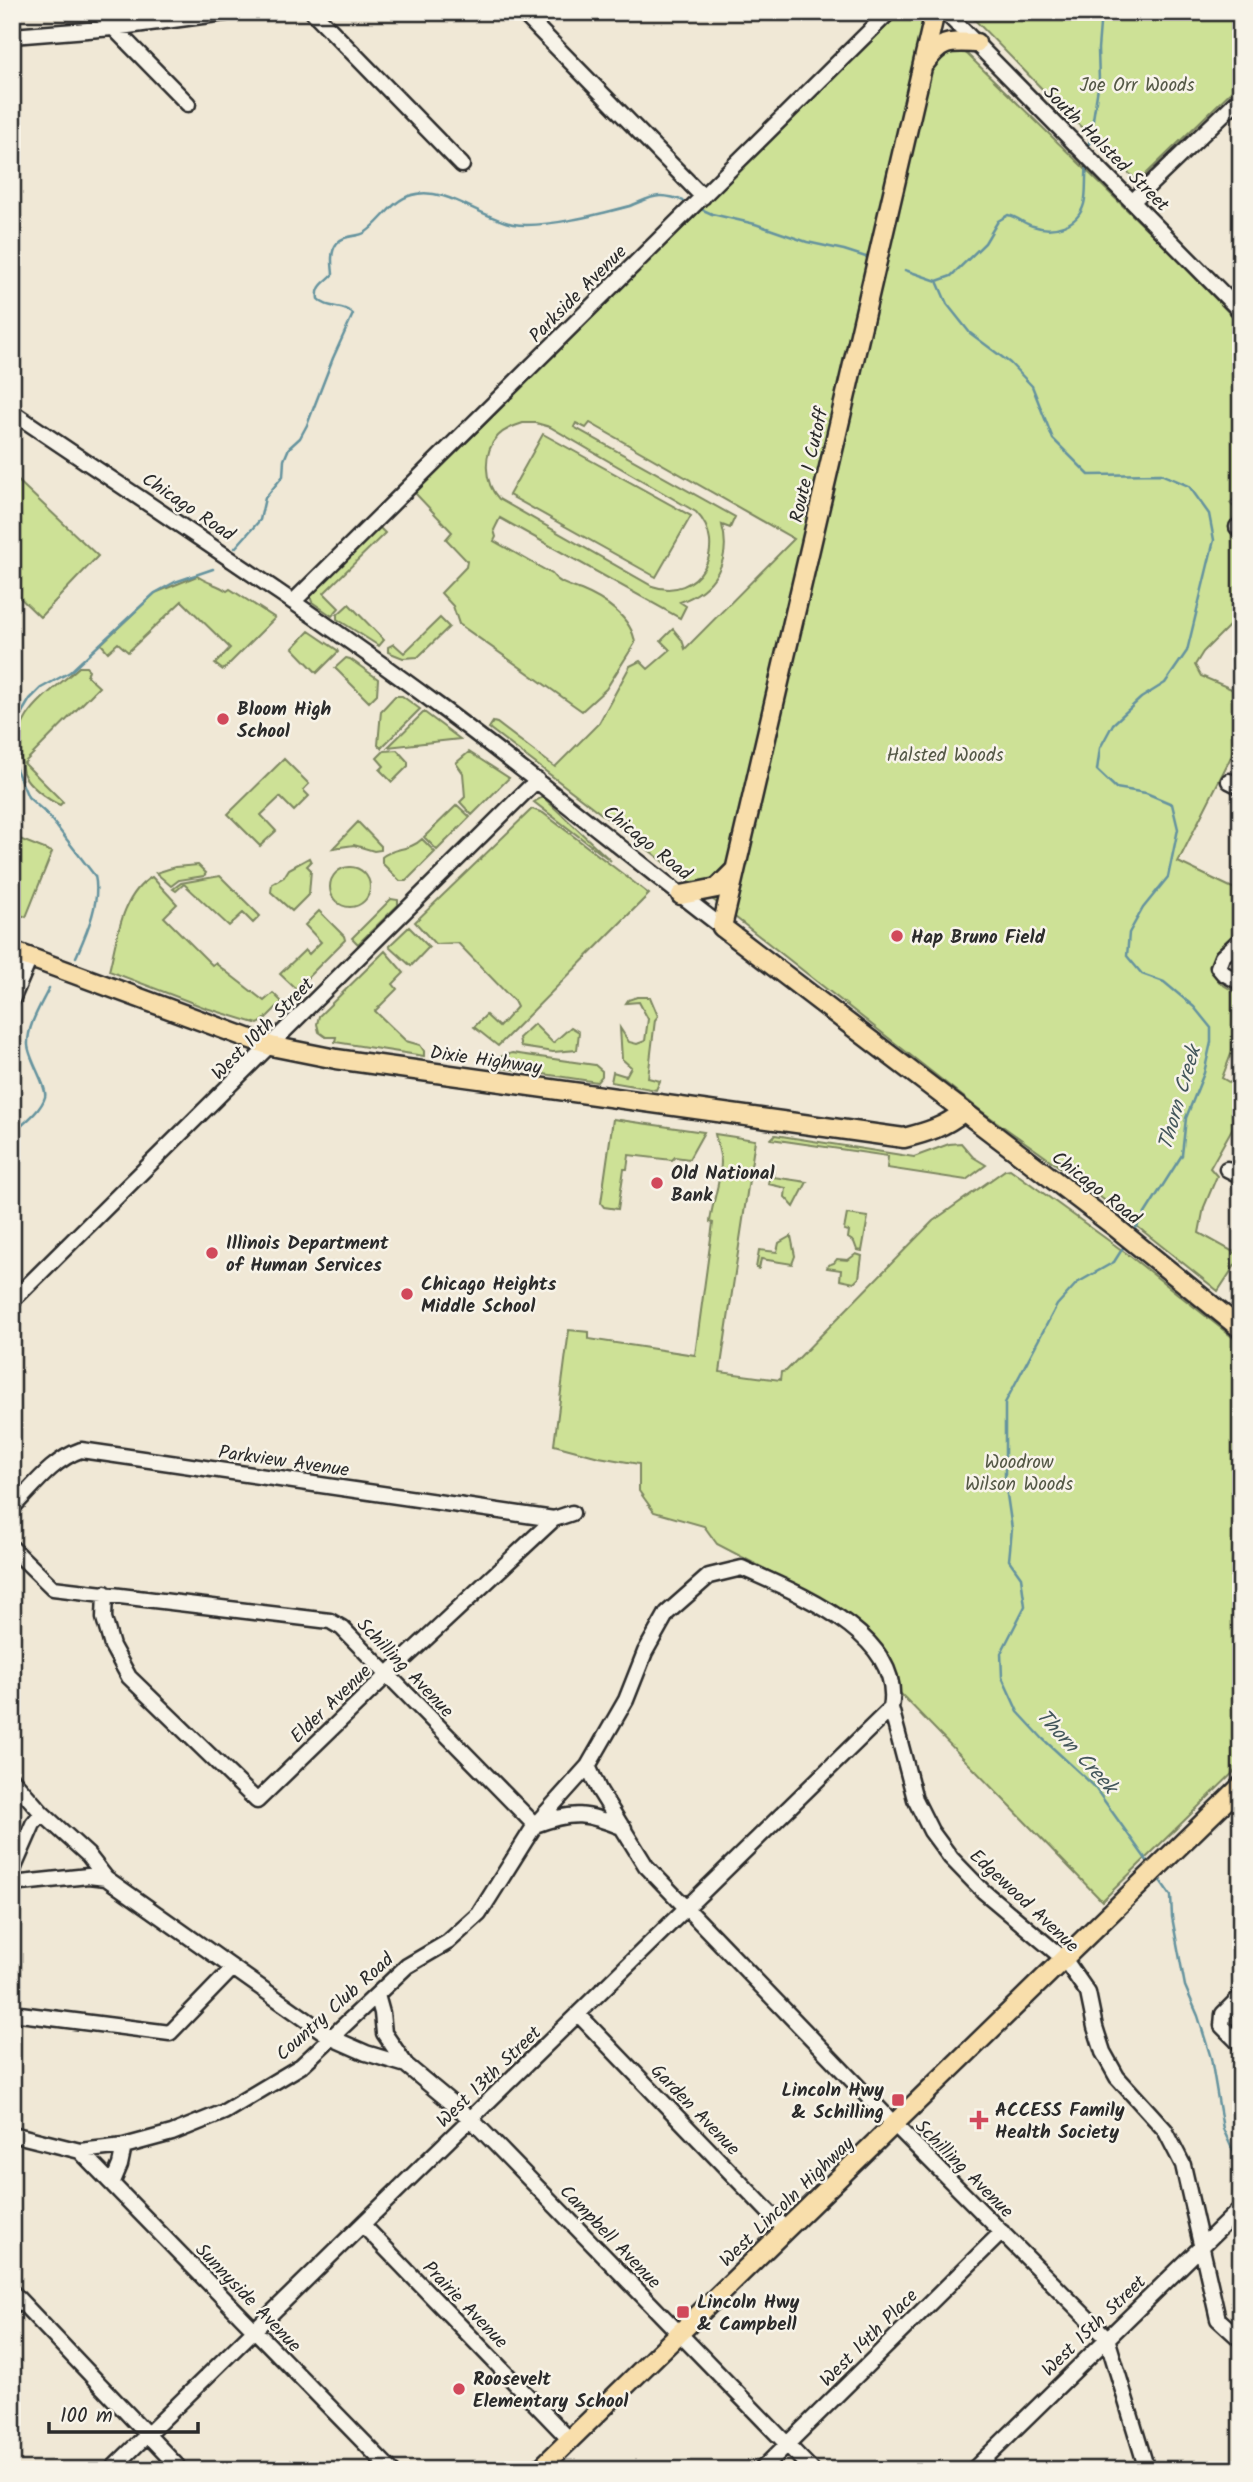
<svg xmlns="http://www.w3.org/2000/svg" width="1253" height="2482" font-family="Kalam,sans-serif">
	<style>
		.green { fill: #cde196; stroke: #7c8660; stroke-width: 2; fill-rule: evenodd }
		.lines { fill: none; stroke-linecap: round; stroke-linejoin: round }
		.stream { stroke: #65939e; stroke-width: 2.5 }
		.minor-casing { stroke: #2b2b2b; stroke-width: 19 }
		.major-casing { stroke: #2b2b2b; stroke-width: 23 }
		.minor { stroke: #f7f3e8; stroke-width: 14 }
		.major { stroke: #f8deab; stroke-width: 18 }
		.poi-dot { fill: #d1495b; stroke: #f7f3e8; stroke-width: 2.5 }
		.labels { text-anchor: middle; stroke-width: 5; stroke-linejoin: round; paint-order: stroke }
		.park-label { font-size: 19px; fill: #545846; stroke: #f7f3e8 }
		.street-label { font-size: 19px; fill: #2b2b2b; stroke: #f7f3e8 }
		.poi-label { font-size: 19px; font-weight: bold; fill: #2b2b2b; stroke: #f7f3e8; text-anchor: start }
		.water-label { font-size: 21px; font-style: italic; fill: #43565b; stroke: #f7f3e8 }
	</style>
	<rect width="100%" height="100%" fill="#f0e8d6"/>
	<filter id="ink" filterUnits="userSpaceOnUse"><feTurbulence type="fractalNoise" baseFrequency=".0143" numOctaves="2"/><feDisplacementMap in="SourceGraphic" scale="14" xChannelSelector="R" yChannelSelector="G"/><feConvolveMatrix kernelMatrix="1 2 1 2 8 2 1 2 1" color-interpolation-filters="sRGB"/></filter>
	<g filter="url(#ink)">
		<path class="green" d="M905 12 911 14 968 55 1161 243 1241 325V492L1230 503 1241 515V519L1231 530 1241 540V614L1203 652 1195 665 1201 676 1241 693V737L1178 862 1241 892V930L1217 952 1212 971 1220 983 1240 995 1233 1049 1222 1078 1241 1089V1113L1210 1168 1217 1176 1204 1207 1199 1233 1241 1256 1218 1291 1089 1188 980 1110 693 884 489 728 493 722 497 723 555 767 599 723 630 666 640 661 648 669 670 650 661 641 673 629 682 640 685 649 794 539 590 423 586 428 576 423 574 427 735 517 730 528 722 525C732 561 714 590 680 602L686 606 680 618 500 518 494 530 496 537 494 541 552 574C559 584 570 586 581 590 603 599 632 617 635 643L606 689 582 711 459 624 453 606 441 593 466 567 467 561 446 539 452 532 415 493 857 55 899 14ZM523 423H536L550 427 696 512C730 547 698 602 652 586L499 499C484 483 482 453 498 436 505 429 514 426 523 423Z
			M967 12H1241V82L1143 177 1135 179 1050 97Z
			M543 434 691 516 656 577 509 495Z
			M12 475 98 556 40 617 12 590Z
			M379 527 385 533 324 593 339 608 332 616 312 602 310 596 312 592Z
			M197 576C209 584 217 584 227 591L230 589 275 618 223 670 215 664 230 648 182 601 128 652 118 643 108 652 101 644 155 593Z
			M349 604 384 640 379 646 337 619V615Z
			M440 618 449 627 418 657 403 658 388 652V647L394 644 404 653Z
			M309 631 337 650 338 652 317 673 293 648Z
			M346 658 350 659 378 679 377 694 369 702 335 668Z
			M79 667H86L89 670 87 676 99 687 24 763 63 802 60 805C48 800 28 785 23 773 22 770 22 766 21 762 7 716 50 694 79 667Z
			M395 696H402L420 709 381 748 378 745 381 711Z
			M424 712 460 739 388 747Z
			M397 750 408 762V766L392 782 380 770 384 766 377 758 384 751Z
			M469 752 509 778 472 815 460 802 465 797 463 773 456 763Z
			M284 759 309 784 303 790 309 796 294 811 280 797 261 815 276 831 260 846 228 814Z
			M541 798H544L611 861 534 802Z
			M457 805 470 817 437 850 424 837Z
			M532 809 543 813 649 894 498 1046 474 1027 486 1015 499 1027 517 1007 514 1001 458 943 435 944 415 922Z
			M358 822 381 846V850L374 851 354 845 333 848Z
			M12 836 52 852 26 917 12 912Z
			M422 839 435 852 406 881H400L382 863V857C394 847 410 851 422 839Z
			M309 858 311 862 307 866 311 870 309 894 292 911 271 892 272 884 284 877 289 869Z
			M198 865 206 873 204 876 179 880 171 886 156 873 175 867Z
			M330 887a20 20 0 1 1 40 0a20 20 0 1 1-40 0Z
			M220 876 260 916 253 923 243 913 229 926 184 884 176 891 173 889 181 883Z
			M152 877 177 904 164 917 212 965 215 963 264 1001 273 993 282 1002 262 1022 258 1024 206 1008 109 971C117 941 121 894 152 877Z
			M391 899 398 900V905L358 944 352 938Z
			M319 911 344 936 345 940 296 989 280 974 305 950 309 954 321 942 305 925Z
			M409 927 429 947 411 966 389 946Z
			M385 951 404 973 393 984 397 989 375 1011 406 1041 420 1045 424 1051V1056L335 1042 336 1037H326L319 1032 317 1024 319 1016Z
			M637 997H650L658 1016 655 1020 648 1078 660 1081 656 1090 611 1082 613 1072 626 1076 631 1067 622 1059 620 1028 629 1042 637 1044 645 1041 648 1019 639 1002 626 1003 628 1000Z
			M534 1024 553 1043 571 1027 579 1032 577 1050 553 1052 521 1047 519 1038Z
			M512 1053 595 1065 602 1071V1076L597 1082 497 1067 496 1064 502 1056Z
			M613 1119 704 1132 689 1159 675 1157 672 1160 629 1155 627 1169H624L618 1209 604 1207 601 1203Z
			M715 1134 755 1140 720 1372 780 1380 781 1372 786 1371 933 1221 1005 1170 1010 1169 1130 1256 1241 1344V1765L1102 1901 899 1692 894 1676 885 1656 792 1583 717 1544 704 1526 654 1512 639 1491V1464L599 1457 554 1445 569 1330 589 1332V1339L695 1355 713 1223 710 1222C712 1202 721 1182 721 1162 720 1153 717 1143 715 1134Z
			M775 1135 914 1157 949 1144 961 1143 973 1157 986 1165 966 1180 887 1168 888 1156 771 1139Z
			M771 1168H774L773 1177 807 1182 794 1207 785 1197 786 1188 768 1184Z
			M847 1214 868 1217 862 1251 857 1250 854 1242 848 1238 849 1231 844 1230Z
			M791 1236 795 1256 792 1264 761 1259 759 1269 756 1268 759 1250 777 1252 779 1243Z
			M856 1254 862 1256 859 1278 854 1283 840 1280 841 1270 827 1268 828 1265 834 1263 837 1259 848 1260Z"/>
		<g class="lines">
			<path class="stream" d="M1088 151 1099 81 1098 49 1101 12
				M701 209 712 214 755 224 807 242 844 250 869 258
				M905 270 937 281 951 276 985 243 998 221 1008 215C1018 217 1024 224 1033 226 1053 233 1078 226 1084 204 1087 193 1085 177 1087 165
				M937 281 947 304 970 333 1010 363 1032 386 1053 439 1089 475 1161 474 1189 486 1209 514 1214 540 1187 651 1165 683 1141 698 1113 724 1100 748 1097 770 1116 788 1146 793 1172 804 1178 829 1168 877 1143 908 1129 933 1127 956 1142 974 1164 982 1194 1007 1211 1028V1042L1204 1073 1186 1118 1182 1155 1134 1231
				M235 548 260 520 265 498 283 476 284 460 289 448 300 438 307 425 333 358 353 314C344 304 328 310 318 299 316 285 325 283 333 274 332 264 330 252 337 243 345 234 357 238 366 232 382 221 392 200 412 195 444 185 481 218 513 224 543 229 600 214 630 206 639 203 650 196 660 196 669 196 677 198 686 202
				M12 729 30 699 41 688 70 672 155 593 175 582 213 569
				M12 760 28 797 47 814 95 876C101 902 86 934 76 957
				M12 1134C23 1124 41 1111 45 1097 48 1087 29 1060 28 1045 27 1026 41 1005 49 988
				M1126 1243 1114 1262 1077 1283 1057 1305 1005 1403V1481L1012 1529 1009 1560 1021 1577 1025 1606 1001 1653 1002 1677 1018 1712 1043 1739 1093 1785 1150 1865
				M1157 1876 1171 1896 1172 1917 1185 1986 1198 2016 1211 2058 1223 2129 1241 2168"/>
			<g class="minor-casing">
				<path id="minor" d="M98 12 188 104
					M313 12 462 165
					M522 12 703 197
					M945 12 1241 312
					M12 36 113 28 232 12
					M1133 201 1241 97
					M12 412C155 509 300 603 439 706 535 777 627 854 722 927
					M1237 527 1241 531
					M293 602 889 12
					M1229 781 1241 787
					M1241 939 1222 957 1218 967 1223 973 1241 983
					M12 1000 30 958
					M1227 1169 1241 1176
					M12 1301 537 780
					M12 1508C33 1487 52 1460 81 1450L554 1519 572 1513
					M12 1548 53 1588 330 1621 342 1628 535 1825C575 1810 585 1813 624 1828
					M105 1593 104 1618 112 1646 129 1677 257 1801 386 1676 554 1519
					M588 1766 599 1790 646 1866 895 2125 1107 2338 1147 2470
					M12 1779 42 1813 88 1855 106 1878 332 2038 366 2053 406 2065 471 2119 812 2470
					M12 1872 33 1824 42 1813
					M12 1884 88 1876 106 1878
					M377 1995 382 2013 384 2033 406 2065
					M1241 1996 1223 2014 1222 2026 1241 2045
					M12 2013 170 2033 233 1968
					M578 2014 786 2230
					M12 2134 80 2151 124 2146 172 2133 224 2112 301 2066 407 1966 448 1942 479 1914 535 1825 588 1766 626 1700 645 1652 667 1613 709 1576 742 1568C794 1592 905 1634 891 1708L915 1799 931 1831 951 1858 983 1891 1065 1960 1088 1993 1095 2027 1103 2052 1117 2077 1165 2130 1183 2165 1218 2319 1241 2340
					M80 2151 391 2470
					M112 2184 120 2165 124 2146
					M363 2225 570 2440
					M12 2292 181 2470
					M111 2470 891 1708
					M761 2470 1002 2232
					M973 2470 1241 2208"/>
			</g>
			<g class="major-casing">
				<path id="major" d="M935 12 722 927 1114 1226 1241 1329
					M925 63C942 40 948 42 976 43
					M681 895 717 888 735 870
					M12 951 248 1038 271 1046 336 1059 904 1138C928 1132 944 1127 963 1112
					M539 2470 1241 1786"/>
			</g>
			<use href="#minor" class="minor"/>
			<use href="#major" class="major"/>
		</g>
	</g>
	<g class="poi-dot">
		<circle cx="223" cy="719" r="7"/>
		<circle cx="897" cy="936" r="7"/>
		<circle cx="657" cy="1183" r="7"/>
		<circle cx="212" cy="1253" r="7"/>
		<circle cx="407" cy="1294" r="7"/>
		<rect x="891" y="2093" width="14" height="14" rx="3.5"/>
		<path d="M975.5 2109.5h7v7h7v7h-7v7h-7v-7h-7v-7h7z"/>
		<rect x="676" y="2305" width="14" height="14" rx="3.5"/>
		<circle cx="459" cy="2389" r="7"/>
	</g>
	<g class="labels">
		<g class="park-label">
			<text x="1137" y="91">Joe Orr Woods</text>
			<text x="945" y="761">Halsted Woods</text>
			<text x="1019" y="1468">Woodrow<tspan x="1019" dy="22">Wilson Woods</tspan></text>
		</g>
		<g class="street-label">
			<text transform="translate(1107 148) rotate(45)" y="7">South Halsted Street</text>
			<text transform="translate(577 293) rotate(-45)" y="7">Parkside Avenue</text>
			<text transform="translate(808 465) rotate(-77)" y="7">Route 1 Cutoff</text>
			<text transform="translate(189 506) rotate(34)" y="7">Chicago Road</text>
			<text transform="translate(648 842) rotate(39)" y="7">Chicago Road</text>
			<text transform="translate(262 1028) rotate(-45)" y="7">West 10th Street</text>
			<text transform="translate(486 1059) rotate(8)" y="7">Dixie Highway</text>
			<text transform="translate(1097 1187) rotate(38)" y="7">Chicago Road</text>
			<text transform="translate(284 1460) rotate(8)" y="7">Parkview Avenue</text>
			<text transform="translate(406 1667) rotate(46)" y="7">Schilling Avenue</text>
			<text transform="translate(330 1703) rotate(-44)" y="7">Elder Avenue</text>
			<text transform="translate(1025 1900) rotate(43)" y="7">Edgewood Avenue</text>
			<text transform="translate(334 2006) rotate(-42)" y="7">Country Club Road</text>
			<text transform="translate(488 2076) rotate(-44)" y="7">West 13th Street</text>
			<text transform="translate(696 2109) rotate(46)" y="7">Garden Avenue</text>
			<text transform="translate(965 2168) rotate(45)" y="7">Schilling Avenue</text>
			<text transform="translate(786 2201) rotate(-44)" y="7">West Lincoln Highway</text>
			<text transform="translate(611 2236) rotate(46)" y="7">Campbell Avenue</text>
			<text transform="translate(249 2297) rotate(46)" y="7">Sunnyside Avenue</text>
			<text transform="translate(466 2304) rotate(46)" y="7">Prairie Avenue</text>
			<text transform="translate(1093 2325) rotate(-44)" y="7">West 15th Street</text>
			<text transform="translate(868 2337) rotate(-45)" y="7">West 14th Place</text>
		</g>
		<g class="poi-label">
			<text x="237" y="715">Bloom High<tspan x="237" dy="22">School</tspan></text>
			<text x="911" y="943">Hap Bruno Field</text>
			<text x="671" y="1179">Old National<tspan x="671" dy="22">Bank</tspan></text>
			<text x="226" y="1249">Illinois Department<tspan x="226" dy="22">of Human Services</tspan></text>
			<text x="421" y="1290">Chicago Heights<tspan x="421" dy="22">Middle School</tspan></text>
			<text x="884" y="2096" text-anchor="end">Lincoln Hwy<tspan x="884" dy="22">&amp; Schilling</tspan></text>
			<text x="995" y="2116">ACCESS Family<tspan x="995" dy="22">Health Society</tspan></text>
			<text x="697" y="2308">Lincoln Hwy<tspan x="697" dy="22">&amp; Campbell</tspan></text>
			<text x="473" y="2385">Roosevelt<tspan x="473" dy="22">Elementary School</tspan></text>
		</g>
		<g class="water-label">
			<text transform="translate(1179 1098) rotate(-74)" y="7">Thorn Creek</text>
			<text transform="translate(1077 1751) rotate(47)" y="7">Thorn Creek</text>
		</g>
	</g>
	<rect width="1253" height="2482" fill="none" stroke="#f7f3e8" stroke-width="42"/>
	<rect x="21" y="21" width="1211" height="2440" fill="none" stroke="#2b2b2b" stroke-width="2.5" filter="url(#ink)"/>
	<path d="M49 2422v10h149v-10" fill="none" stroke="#2b2b2b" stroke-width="3.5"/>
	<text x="60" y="2422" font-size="21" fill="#2b2b2b" stroke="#f7f3e8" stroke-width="5" paint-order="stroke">100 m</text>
</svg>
